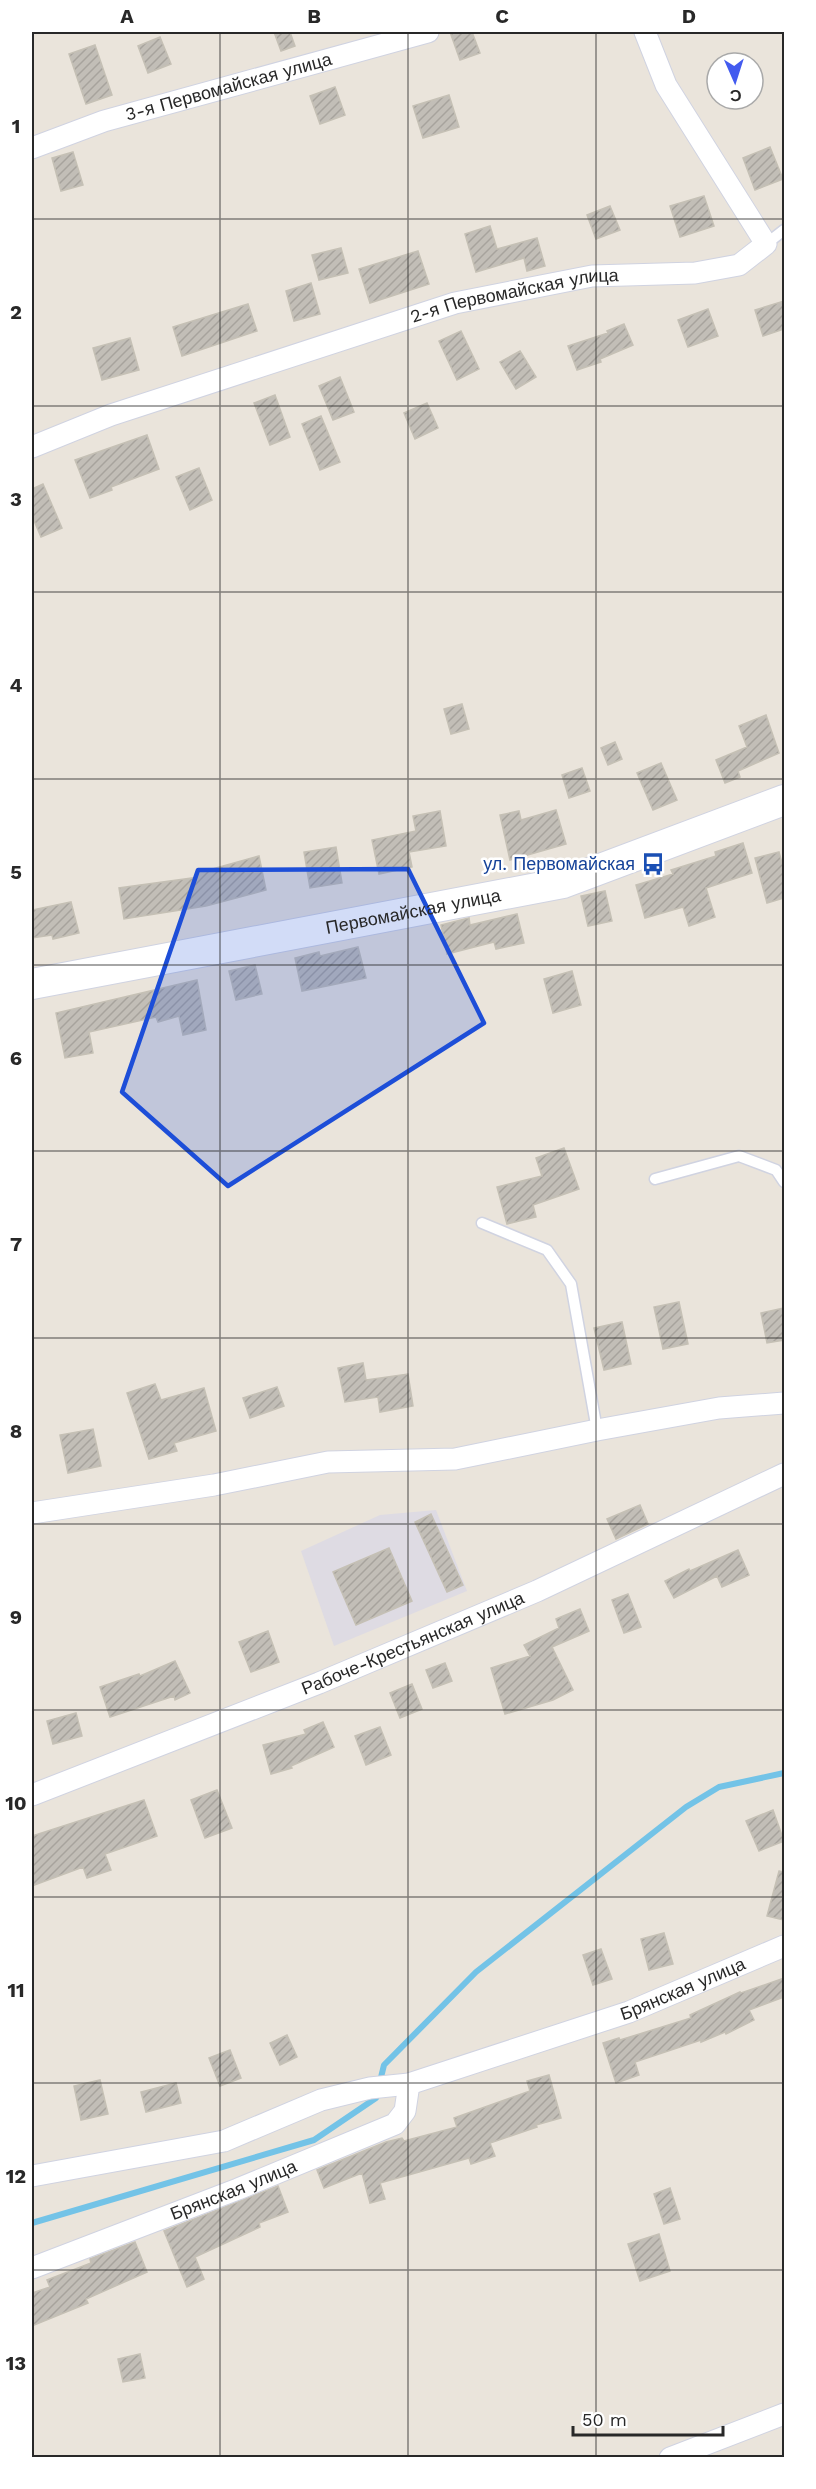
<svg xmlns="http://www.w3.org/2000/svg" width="816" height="2489" font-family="'Work Sans',sans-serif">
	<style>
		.industrial { fill: #dedbe3 }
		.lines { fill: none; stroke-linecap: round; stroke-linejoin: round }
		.stream { stroke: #73c3e7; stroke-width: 6 }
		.building { fill: url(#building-hatch); stroke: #c5c0b5; stroke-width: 1.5 }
		.lane-casing { stroke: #d0d3e1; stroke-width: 13 }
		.street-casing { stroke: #d0d3e1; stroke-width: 23 }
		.secondary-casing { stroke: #d0d3e1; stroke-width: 32 }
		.lane { stroke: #fff; stroke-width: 10 }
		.street { stroke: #fff; stroke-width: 21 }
		.secondary { stroke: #fff; stroke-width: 30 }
		.marked { fill: #1d4ed8; fill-opacity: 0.2; stroke: #1d4ed8; stroke-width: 4.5; stroke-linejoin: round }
		.grid { fill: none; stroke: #282828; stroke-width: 1.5; stroke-opacity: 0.55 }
		.labels { text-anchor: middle; stroke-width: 5; stroke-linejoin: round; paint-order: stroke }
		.street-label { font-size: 18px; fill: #282828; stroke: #fff }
		.transit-label { font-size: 18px; fill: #164399; stroke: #fff; text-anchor: end }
		.neatline { fill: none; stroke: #282828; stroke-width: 2 }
		.grid-label { font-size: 20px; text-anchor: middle; font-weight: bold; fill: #282828 }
	</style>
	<defs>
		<pattern id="building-hatch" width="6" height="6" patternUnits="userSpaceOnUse" patternTransform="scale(1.5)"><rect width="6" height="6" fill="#c2beb7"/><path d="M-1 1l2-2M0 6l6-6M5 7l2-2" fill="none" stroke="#a7a39d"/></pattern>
	</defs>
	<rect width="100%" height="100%" fill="#eae4db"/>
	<path class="industrial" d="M436 1510 467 1591 334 1646 301 1551 380 1515Z"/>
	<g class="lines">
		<path class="stream" d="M32 2223 314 2140 376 2098 384 2065 476 1972 686 1807 719 1787 784 1773"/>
	</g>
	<path class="building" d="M274 32H290L295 46 281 51Z
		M450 32H472L480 53 460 60Z
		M160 37 171 64 148 73 138 46Z
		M95 45 112 95 86 104 69 54Z
		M335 87 345 115 320 124 310 96Z
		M449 95 459 127 423 138 413 106Z
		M770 147 783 179 755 190 743 158Z
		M73 152 83 185 61 191 52 158Z
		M704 196 714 226 680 237 670 206Z
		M610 206 620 230 596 239 587 215Z
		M490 226 497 249 537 238 545 266 527 271 524 258 476 272 465 234Z
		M341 248 348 273 319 280 312 255Z
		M418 251 429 284 370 303 359 269Z
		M311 283 320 314 294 321 286 291Z
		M784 301V329L763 336 755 310Z
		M248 304 257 331 182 356 173 327Z
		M708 309 718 336 688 347 678 320Z
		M624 324 633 345 600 359 601 362 577 370 568 346 608 333 607 331Z
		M461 331 479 369 457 380 439 341Z
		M130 338 139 370 102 380 93 348Z
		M520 351 536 377 516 389 500 362Z
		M340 377 354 412 333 420 319 386Z
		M275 395 290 437 270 445 254 403Z
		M427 403 438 428 415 439 404 413Z
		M321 416 340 462 320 470 302 424Z
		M147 435 159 469 111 487 112 490 90 498 75 460Z
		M199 468 212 500 190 510 176 477Z
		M43 484 62 528 41 537 32 516V489Z
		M462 704 469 729 451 734 444 709Z
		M766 715 779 753 738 771 740 777 725 783 716 760 747 747 739 726Z
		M615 742 622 759 608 765 601 748Z
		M661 763 677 800 653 810 637 773Z
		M582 768 590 791 569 798 562 775Z
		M556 810 566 844 510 860 500 815 519 811 521 820Z
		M440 811 446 846 409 852 412 867 379 874 372 840 416 831 413 816Z
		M743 843 752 873 706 888 715 917 689 926 683 907 645 918 636 885 673 874 671 870 716 856 715 852Z
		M336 847 342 883 310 888 304 852Z
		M779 852 784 870V898L767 903 755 858Z
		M259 856 266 890 206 906 124 919 119 888 199 877 198 873Z
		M605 891 612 921 588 926 581 896Z
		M71 902 79 933 53 939 52 935 32 938V910Z
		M517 914 524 943 496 949 494 942 447 954 441 925 469 918 470 925Z
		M358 947 366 978 302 991 295 958 319 952 320 956Z
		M255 965 262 994 236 1000 229 971Z
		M572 971 581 1005 553 1013 544 979Z
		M197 980 206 1030 183 1035 179 1016 158 1022 156 1017 89 1032 93 1053 65 1058 56 1013Z
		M564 1148 579 1189 533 1205 536 1217 507 1224 497 1187 542 1176 536 1158Z
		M679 1302 688 1344 663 1349 654 1307Z
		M784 1308V1340L767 1343 761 1313Z
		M622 1322 631 1364 604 1370 594 1328Z
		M363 1363 366 1380 408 1374 413 1406 380 1412 378 1397 345 1402 338 1368Z
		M155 1384 161 1400 204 1388 216 1431 174 1443 177 1451 149 1459 127 1393Z
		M277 1387 284 1406 250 1418 243 1398Z
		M93 1429 101 1466 68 1473 60 1435Z
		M640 1505 648 1524 616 1539 607 1519Z
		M431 1514 463 1585 447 1592 415 1522Z
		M389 1548 412 1601 356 1625 333 1572Z
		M738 1550 749 1575 722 1587 717 1576 674 1598 665 1581 689 1569 690 1571Z
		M628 1594 641 1627 624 1633 612 1600Z
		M580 1609 589 1631 552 1647 573 1690 553 1700 505 1714 491 1668 530 1656 524 1645 559 1628 556 1619Z
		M268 1631 279 1662 251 1672 239 1642Z
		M175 1661 190 1693 175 1700 174 1696 110 1717 100 1687 139 1674 140 1676Z
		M445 1663 452 1681 433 1688 426 1670Z
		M412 1684 422 1709 400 1718 390 1693Z
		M76 1713 82 1736 53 1744 47 1721Z
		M323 1722 334 1747 291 1766 292 1768 271 1774 263 1745 306 1734 304 1730Z
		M380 1727 391 1755 366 1765 355 1736Z
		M217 1790 232 1828 205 1838 191 1800Z
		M144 1800 157 1836 105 1854 111 1870 87 1878 83 1867 32 1886V1836Z
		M773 1810 784 1841 759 1851 746 1821Z
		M779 1871 784 1872V1920L767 1916Z
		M664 1933 673 1964 649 1970 641 1939Z
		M601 1949 612 1979 593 1985 583 1955Z
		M784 1978V1997L749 2010 754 2020 726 2034 725 2032 701 2042V2040L635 2062 639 2075 616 2083 603 2043 619 2038 620 2040 691 2018 690 2015 740 1992 741 1993Z
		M287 2035 297 2057 280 2065 270 2043Z
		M230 2050 241 2078 220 2086 209 2058Z
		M549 2075 561 2118 536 2125 537 2127 490 2143 495 2156 471 2164 469 2158 380 2183 385 2199 370 2203 362 2173 324 2188 317 2170 386 2142 402 2138 404 2141 457 2127 454 2118 530 2091 527 2081Z
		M100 2080 108 2114 81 2120 74 2086Z
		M176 2083 181 2103 146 2112 141 2092Z
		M278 2186 288 2212 259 2223 260 2227 195 2257 204 2279 187 2287 164 2231Z
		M670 2188 680 2219 664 2224 654 2194Z
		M659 2234 670 2271 640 2281 628 2244Z
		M135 2242 147 2272 86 2299 88 2303 32 2326V2293L50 2287 47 2280 91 2263 90 2259Z
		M140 2354 145 2378 123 2382 118 2359Z"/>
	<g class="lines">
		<g class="lane-casing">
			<path id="lane" d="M766 244 784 230
				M655 1179 739 1156 776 1170 784 1182
				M482 1223 547 1250 571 1284 597 1430"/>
		</g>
		<g class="street-casing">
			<g id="street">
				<path id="s1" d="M32 148 104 121 428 32"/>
				<path id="s2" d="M32 447 111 415 455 303 592 276 695 273 739 265 766 244 666 85 645 32"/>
				<path d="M32 1513 214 1485 328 1462 455 1459 597 1430 719 1408 784 1403"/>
				<path id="s3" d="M32 1795 319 1683 537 1591 784 1474"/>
				<path id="s4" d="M32 2176 224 2141 321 2100 370 2088 409 2084 629 2012 784 1946"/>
				<path id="s5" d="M32 2268 238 2189 395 2124 405 2111 409 2084"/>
				<path d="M670 2458 784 2414"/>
			</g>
		</g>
		<g class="secondary-casing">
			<g id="secondary">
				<path id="s6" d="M32 984 563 883 784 800"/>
			</g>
		</g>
		<use href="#lane" class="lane"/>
		<use href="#street" class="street"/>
		<use href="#secondary" class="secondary"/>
	</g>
	<path class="marked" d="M408 869 484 1023 228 1186 122 1092 198 870Z"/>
	<path class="grid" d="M220 32V2458M408 32V2458M596 32V2458M32 219H784M32 406H784M32 592H784M32 779H784M32 965H784M32 1151H784M32 1338H784M32 1524H784M32 1710H784M32 1897H784M32 2083H784M32 2270H784"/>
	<defs>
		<g id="bus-bare" transform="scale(1.8)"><path d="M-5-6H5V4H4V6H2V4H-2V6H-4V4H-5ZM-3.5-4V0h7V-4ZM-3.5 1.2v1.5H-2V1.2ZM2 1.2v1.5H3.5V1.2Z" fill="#1a4fb4" stroke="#fff" stroke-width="2.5" paint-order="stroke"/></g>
	</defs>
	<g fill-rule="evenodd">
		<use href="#bus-bare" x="653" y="864"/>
	</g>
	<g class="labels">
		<g class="street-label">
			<text dy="6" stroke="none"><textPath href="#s1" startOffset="206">3-я Первомайская улица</textPath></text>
			<text dy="6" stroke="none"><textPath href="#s2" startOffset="507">2-я Первомайская улица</textPath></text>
			<text dy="6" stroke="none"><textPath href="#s6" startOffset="388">Первомайская улица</textPath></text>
			<text dy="6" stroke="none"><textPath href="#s3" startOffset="410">Рабоче-Крестьянская улица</textPath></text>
			<text dy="6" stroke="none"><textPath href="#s4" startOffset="680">Брянская улица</textPath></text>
			<text dy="6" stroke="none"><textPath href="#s5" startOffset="216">Брянская улица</textPath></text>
		</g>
		<g class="transit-label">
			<text x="635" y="870">ул. Первомайская</text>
		</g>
	</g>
	<rect width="816" height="2489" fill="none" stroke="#ffffff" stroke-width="66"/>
	<g transform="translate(735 81) rotate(177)"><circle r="28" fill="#ffffff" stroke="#a9a9a9" stroke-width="1.5"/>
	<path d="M0-4.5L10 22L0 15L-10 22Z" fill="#435bef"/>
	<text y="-9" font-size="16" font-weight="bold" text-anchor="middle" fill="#282828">С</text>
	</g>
	<path d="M573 2426v9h150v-9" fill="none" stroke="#282828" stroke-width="3"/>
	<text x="582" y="2426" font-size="18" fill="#282828" stroke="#ffffff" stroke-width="4.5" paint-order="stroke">50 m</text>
	<rect x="33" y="33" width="750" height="2423" class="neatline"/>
	<g class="grid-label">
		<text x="127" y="23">A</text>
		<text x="314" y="23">B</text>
		<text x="502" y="23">C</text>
		<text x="689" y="23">D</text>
		<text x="16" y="133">1</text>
		<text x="16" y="319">2</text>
		<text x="16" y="506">3</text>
		<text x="16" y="692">4</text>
		<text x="16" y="879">5</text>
		<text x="16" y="1065">6</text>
		<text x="16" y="1251">7</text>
		<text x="16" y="1438">8</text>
		<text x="16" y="1624">9</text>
		<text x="16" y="1810">10</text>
		<text x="16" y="1997">11</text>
		<text x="16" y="2183">12</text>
		<text x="16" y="2370">13</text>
	</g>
</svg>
